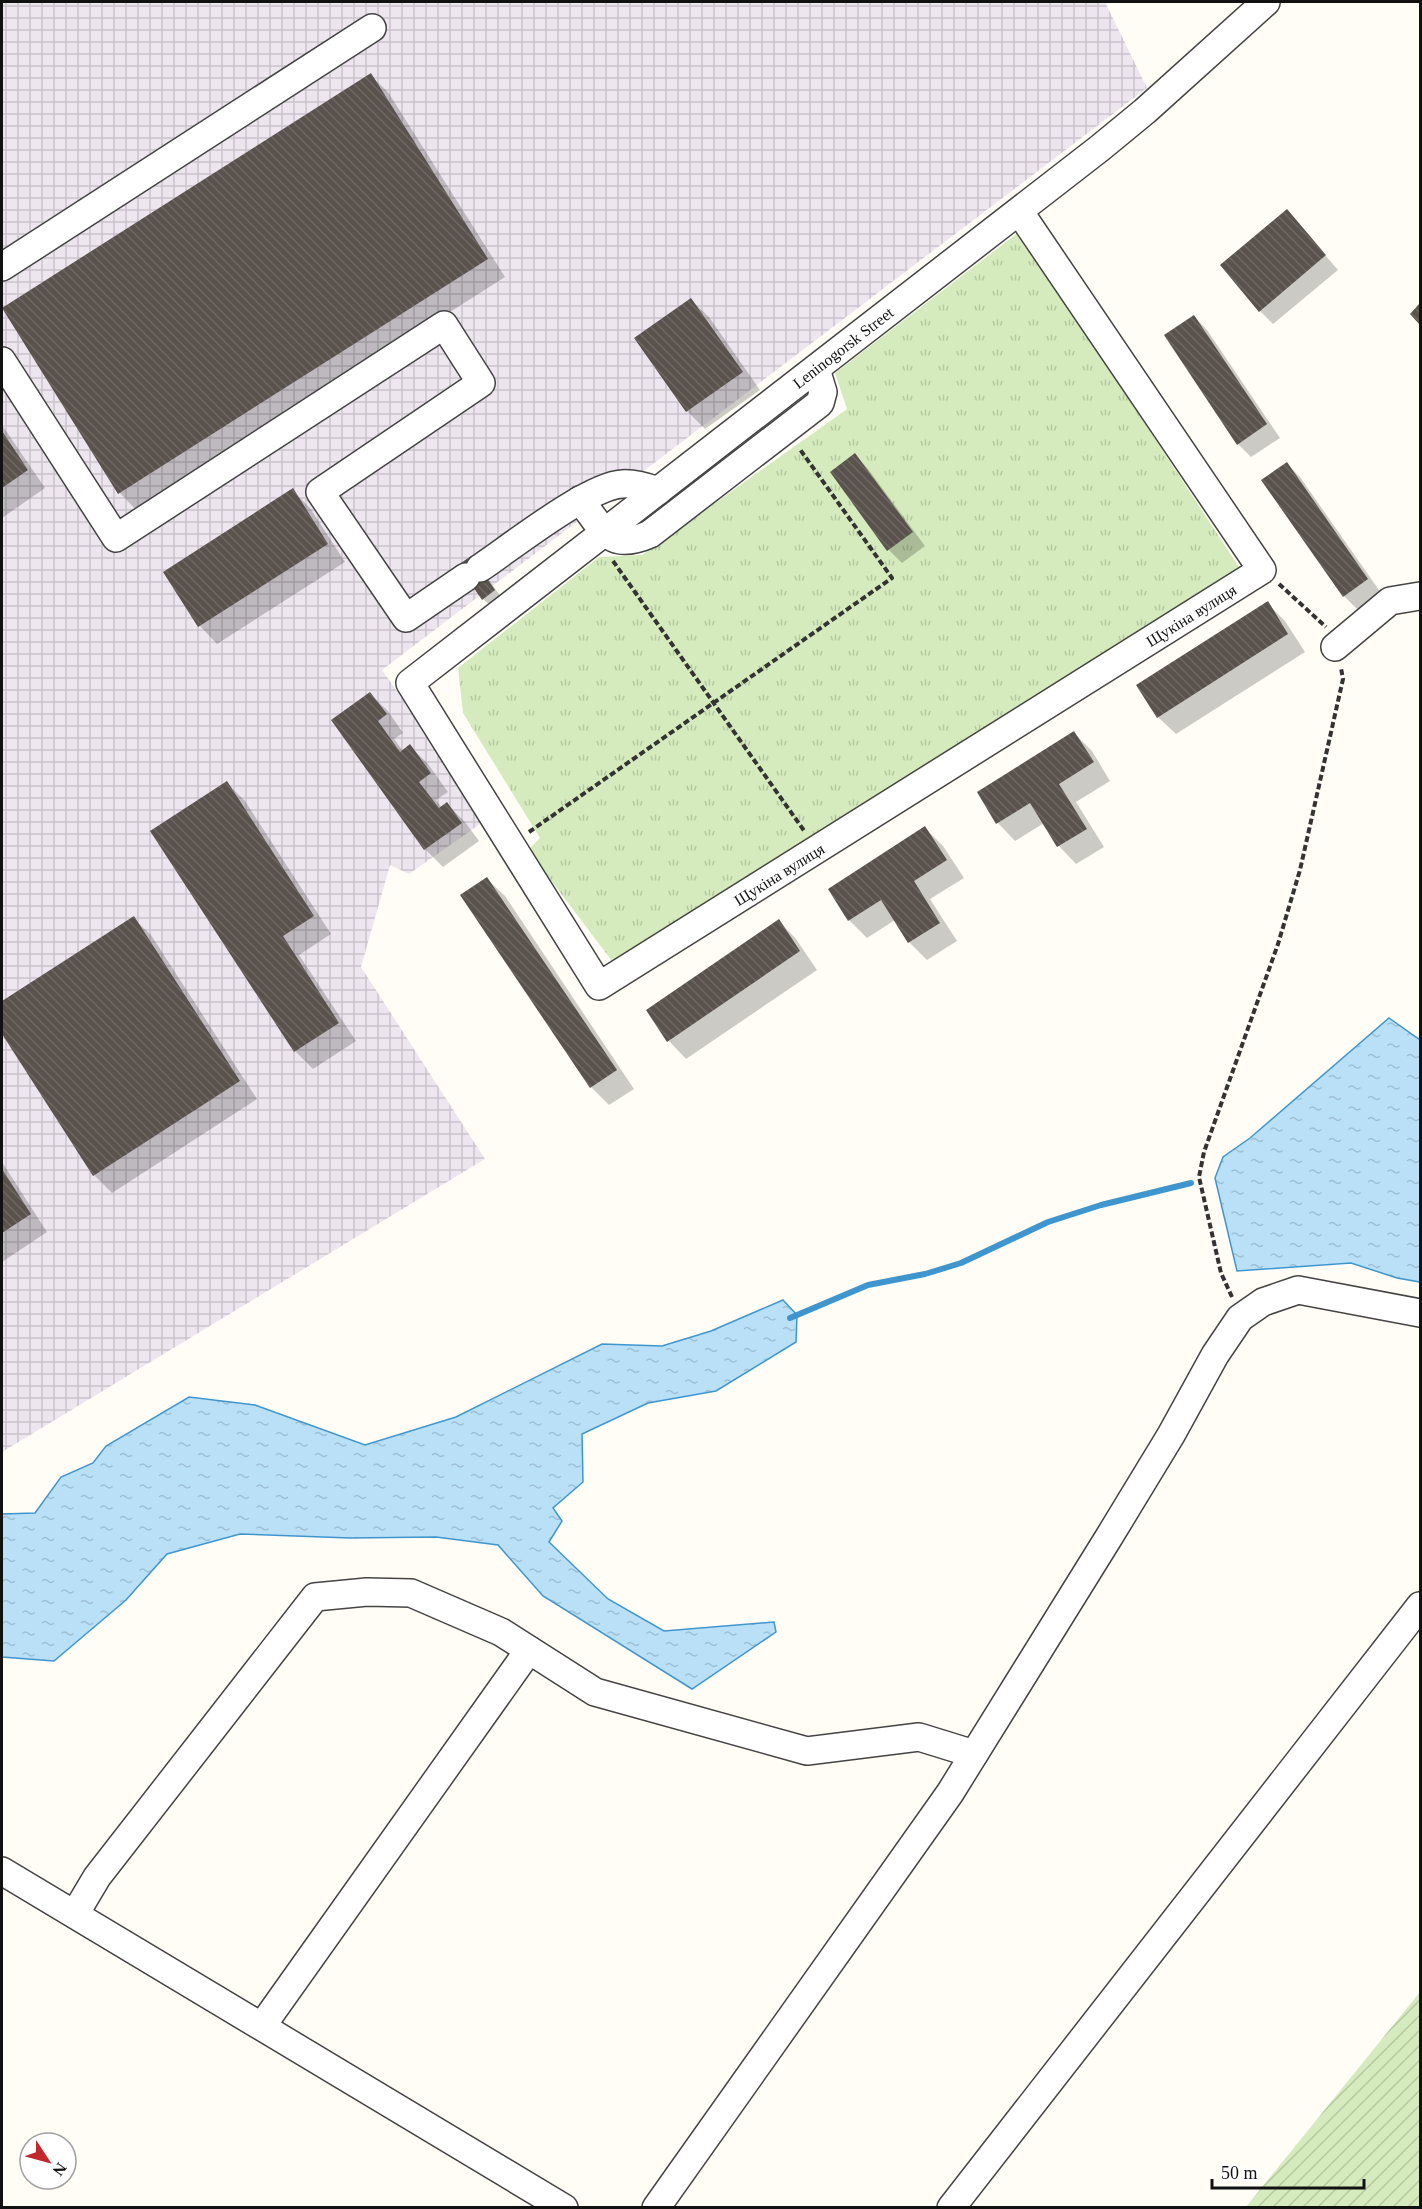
<svg xmlns="http://www.w3.org/2000/svg" width="1422" height="2209" font-family="Georgia,serif">
	<style>
		.industrial { fill: url(#industrial-grid) }
		.park { fill: url(#park-tufts) }
		.garden { fill: url(#garden-furrows) }
		.water { fill: url(#water-ripples); stroke: #3f96cf; stroke-width: 1.5 }
		.shadow { fill: #0003 }
		.lines { fill: none; stroke-linecap: round; stroke-linejoin: round }
		.stream { stroke: #3f96cf; stroke-width: 6 }
		.building { fill: url(#building-back-hatch) }
		.minor-casing { stroke: #444; stroke-width: 30 }
		.path { stroke: #333; stroke-width: 4; stroke-dasharray: 6 3; stroke-linecap: butt }
		.minor { stroke: #fff; stroke-width: 27 }
		.labels { text-anchor: middle; stroke-width: 6; stroke-linejoin: round; paint-order: stroke }
		.street-label { font-size: 16px; fill: #111; stroke: #fff }
	</style>
	<defs>
		<pattern id="industrial-grid" width="8" height="8" patternUnits="userSpaceOnUse" patternTransform="scale(1.5)"><rect width="8" height="8" fill="#eee6ef"/><path d="M0 4h8M4 0v8" fill="none" stroke="#cbc4cc"/></pattern>
		<pattern id="park-tufts" width="24" height="20" patternUnits="userSpaceOnUse" patternTransform="scale(1.5)"><rect width="24" height="20" fill="#d5ebbd"/><path d="M3 7l-1-3M5 7V3M7 7l1-3M15 17l-1-3M17 17v-4M19 17l1-3" fill="none" stroke="#b6c8a1"/></pattern>
		<pattern id="garden-furrows" width="10" height="10" patternUnits="userSpaceOnUse" patternTransform="scale(1.5)"><rect width="10" height="10" fill="#d5ebbd"/><path d="M-1 1l2-2M0 10L10 0M9 11l2-2" fill="none" stroke="#b6c8a1"/></pattern>
		<pattern id="water-ripples" width="26" height="14" patternUnits="userSpaceOnUse" patternTransform="scale(1.5)"><rect width="26" height="14" fill="#b9e0f7"/><path d="M2 4q2-2 4 0t4 0M15 11q2-2 4 0t4 0" fill="none" stroke="#9ebfd3"/></pattern>
		<pattern id="building-back-hatch" width="6" height="6" patternUnits="userSpaceOnUse" patternTransform="scale(1.5)"><rect width="6" height="6" fill="#5a524d"/><path d="M-1 5l2 2M0 0l6 6M5-1l2 2" fill="none" stroke="#6d6662"/></pattern>
	</defs>
	<rect width="100%" height="100%" fill="#fffdf5"/>
	<path class="industrial" d="M2 2H1105L1147 88 382 670 487 819 409 874 390 865 361 967 485 1159 2 1452Z"/>
	<path class="park" d="M1019 232 1241 570 615 965 528 850 540 838 463 713 458 668 599 557 642 555 847 409 835 373Z"/>
	<path class="garden" d="M1420 1992V2207H1246Z"/>
	<path class="water" d="M1389 1018 1420 1040V1282L1397 1278 1351 1263 1237 1271 1215 1178 1223 1157 1250 1138Z
		M783 1300 797 1315 796 1342 716 1391 648 1403 582 1434 583 1482 553 1508 562 1521 549 1542 608 1599 664 1631 774 1622 776 1632 692 1689 543 1596 498 1545 436 1537 350 1538 240 1534 167 1554 126 1600 54 1661 2 1657V1514L35 1513 61 1477 93 1463 106 1446 189 1397 255 1405 365 1445 456 1417 602 1344 662 1346 711 1331Z"/>
	<path class="shadow" d="M370 75 388 92 505 277 137 511 120 493 3 308Z
		M1287 211 1338 270 1273 324 1260 311Z
		M691 300 709 317 760 390 705 429 687 411Z
		M1194 316 1207 330 1280 438 1251 457 1238 444Z
		M2 425 45 488 2 518Z
		M855 455 868 469 925 546 902 563 889 550 832 472Z
		M1287 464 1300 477 1381 593 1358 610 1344 596 1263 480Z
		M292 490 310 508 345 562 217 644 200 626 165 572Z
		M480 567 503 600 492 607 483 599Z
		M1267 603 1285 621 1305 652 1176 734 1158 717Z
		M370 694 388 711 403 733 394 739 403 751 410 746 428 764 448 792 436 800 442 808 447 804 465 822 479 841 443 867 425 849 333 721Z
		M1074 733 1092 751 1110 781 1076 802 1104 847 1076 864 1059 846 1044 823 1015 841 998 823Z
		M227 783 245 801 331 934 299 955 356 1041 313 1069 295 1051 152 831Z
		M925 828 943 846 964 878 930 899 957 941 927 960 909 942 895 920 867 938 849 920Z
		M487 879 505 896 634 1089 609 1105 591 1087 462 895Z
		M133 918 151 935 257 1099 112 1193 94 1175 2 1032V1003Z
		M779 921 796 939 817 970 686 1059 669 1041Z
		M2 1162 47 1232 2 1262Z"/>
	<g class="lines">
		<path class="stream" d="M790 1318 868 1285 925 1274 961 1263 1048 1222 1101 1205 1191 1183"/>
	</g>
	<path class="building" d="M371 73 488 259 118 494 2 308Z
		M1287 209 1326 255 1259 312 1220 265Z
		M691 298 743 372 686 412 634 338Z
		M1420 303V325L1410 314Z
		M1194 315 1267 424 1237 445 1164 335Z
		M2 431 28 470 2 488Z
		M855 453 913 532 887 551 830 472Z
		M1287 462 1368 579 1343 597 1261 480Z
		M293 488 328 544 198 627 163 572Z
		M471 556 495 590 482 600 458 565Z
		M1268 601 1288 634 1157 718 1136 685Z
		M370 692 387 714 378 721 400 752 410 744 431 773 419 782 439 808 447 802 462 823 424 850 331 720Z
		M1074 731 1094 762 1059 784 1087 829 1057 847 1030 803 996 824 977 792Z
		M227 781 314 916 283 936 339 1023 294 1052 150 831Z
		M925 826 947 860 914 881 940 923 908 943 881 900 848 921 828 889Z
		M487 877 617 1070 590 1088 460 895Z
		M134 916 240 1081 93 1176 2 1034V1001Z
		M779 919 800 951 667 1042 646 1010Z
		M2 1169 31 1214 2 1233Z"/>
	<g class="lines">
		<g class="minor-casing">
			<g id="minor">
				<path id="s1" d="M1019 211 1262 570 599 986 410 683 1100 148 1145 111 1266 2"/>
				<path d="M2 267 372 28"/>
				<path d="M2 361 116 538 444 325 481 383 320 492 406 618 466 577"/>
				<path d="M580 500C604 530 609 552 650 534L820 403 823 392 816 369"/>
				<path d="M480 568C510 548 588 486 622 484 633 483 647 487 658 491"/>
				<path d="M1335 647 1390 601 1420 596"/>
				<path d="M2 1871 564 2208"/>
				<path d="M75 1914 97 1877 315 1597 367 1592 411 1593 501 1632 595 1692 807 1751 919 1737 974 1754"/>
				<path d="M262 2026 529 1650"/>
				<path d="M656 2208 950 1793 1109 1537 1171 1435 1215 1355 1240 1318 1263 1302 1298 1290 1420 1313"/>
				<path d="M951 2208 1420 1606"/>
			</g>
		</g>
		<path class="path" d="M613 561 805 832
			M1279 584 1326 627
			M529 832 892 578 799 448
			M1232 1297 1221 1273 1199 1177 1204 1152 1278 944 1300 870 1343 679 1341 668"/>
		<use href="#minor" class="minor"/>
	</g>
	<g class="labels">
		<g class="street-label">
			<text dy="6" stroke="none"><textPath href="#s1" startOffset="2121">Leninogorsk Street</textPath></text>
			<text transform="translate(1191 615) rotate(-32)" y="6">Щукіна вулиця</text>
			<text transform="translate(779 874) rotate(-32)" y="6">Щукіна вулиця</text>
		</g>
	</g>
	<rect width="1422" height="2209" fill="none" stroke="#111111" stroke-width="6"/>
	<g transform="translate(48 2161) rotate(126)"><circle r="28" fill="#ffffff" stroke="#a0a0a0" stroke-width="1.5"/>
	<path d="M0-4.5L10 22L0 15L-10 22Z" fill="#c4262e"/>
	<text y="-9" font-size="16" font-weight="bold" text-anchor="middle" fill="#111111">N</text>
	</g>
	<path d="M1212 2179v9h152v-9" fill="none" stroke="#111111" stroke-width="3"/>
	<text x="1221" y="2179" font-size="18" fill="#111111" stroke="#ffffff" stroke-width="4.5" paint-order="stroke">50 m</text>
</svg>
